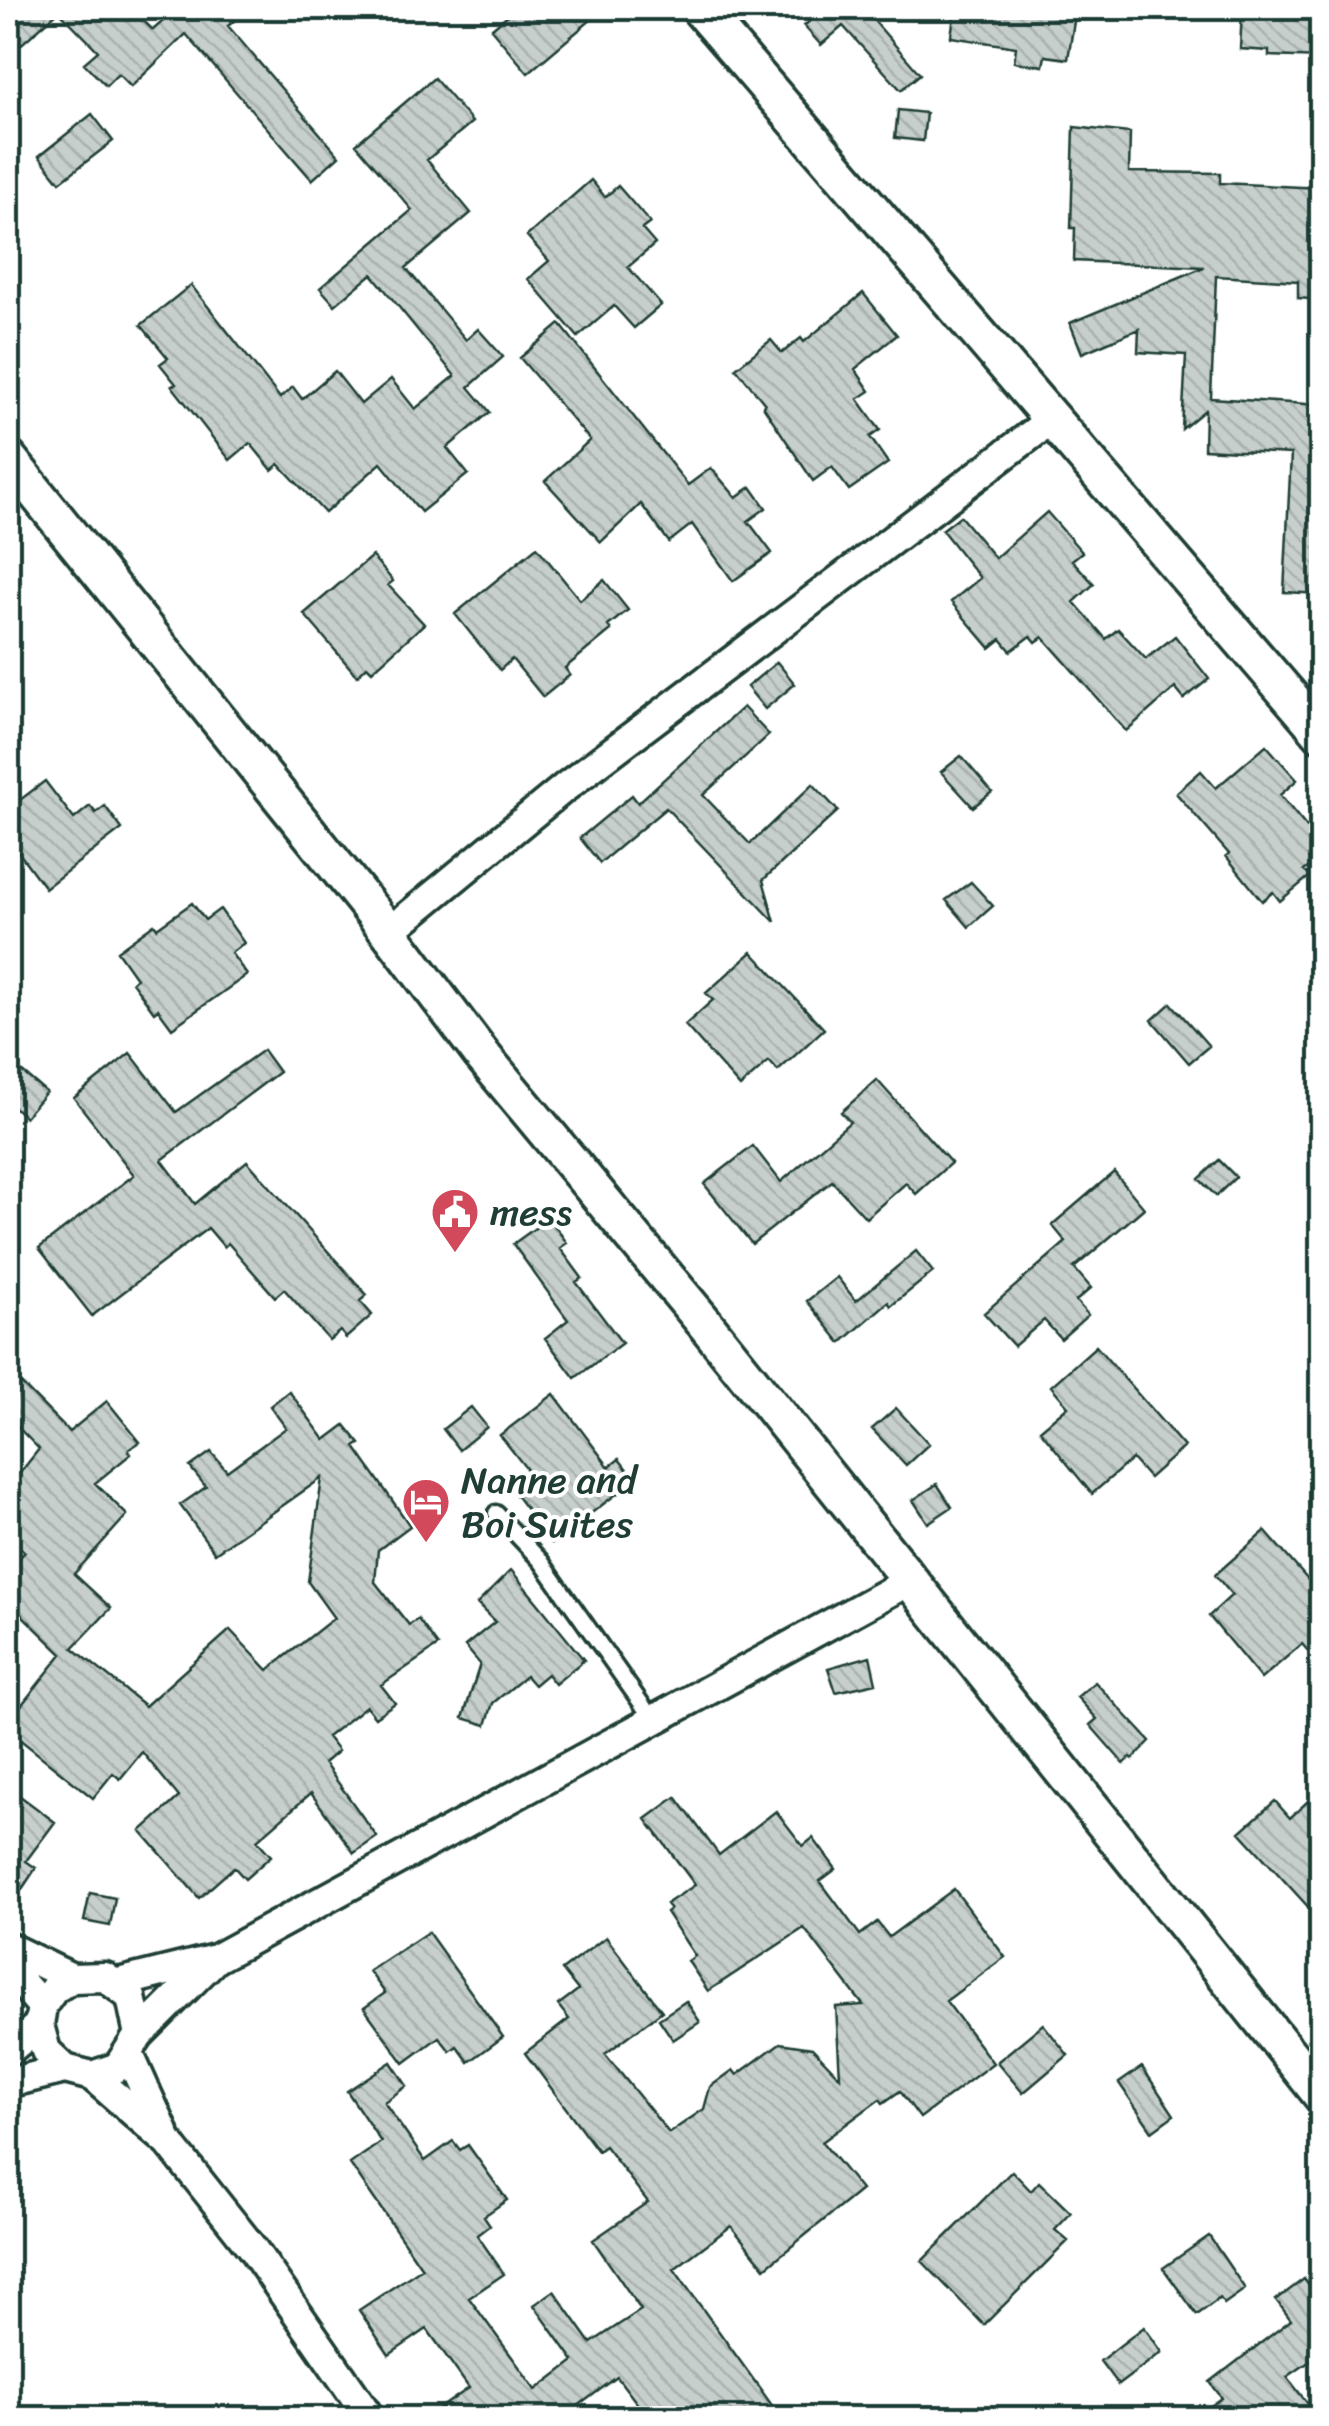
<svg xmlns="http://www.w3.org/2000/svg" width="1329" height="2426" font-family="Sriracha,sans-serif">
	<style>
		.building { fill: url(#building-back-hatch); stroke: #1f3d34; stroke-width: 2.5 }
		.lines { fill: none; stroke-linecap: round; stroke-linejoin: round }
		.service-casing { stroke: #1f3d34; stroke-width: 21 }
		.minor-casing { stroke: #1f3d34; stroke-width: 35 }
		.tertiary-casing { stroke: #1f3d34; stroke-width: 42 }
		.service { stroke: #fff; stroke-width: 14 }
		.minor { stroke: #fff; stroke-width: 28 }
		.tertiary { stroke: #fff; stroke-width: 35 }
		.labels { text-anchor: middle; stroke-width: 8; stroke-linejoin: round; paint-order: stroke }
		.poi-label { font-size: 38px; fill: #1f3d34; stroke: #fff; text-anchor: start }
	</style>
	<defs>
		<pattern id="building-back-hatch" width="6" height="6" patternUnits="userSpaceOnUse" patternTransform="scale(2.5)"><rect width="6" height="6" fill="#c7cfcc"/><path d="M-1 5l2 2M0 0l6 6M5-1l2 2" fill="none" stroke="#aab3b0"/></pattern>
	</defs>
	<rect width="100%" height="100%" fill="#fff"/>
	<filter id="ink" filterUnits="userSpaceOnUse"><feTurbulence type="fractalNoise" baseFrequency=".01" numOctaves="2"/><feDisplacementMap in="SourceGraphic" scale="20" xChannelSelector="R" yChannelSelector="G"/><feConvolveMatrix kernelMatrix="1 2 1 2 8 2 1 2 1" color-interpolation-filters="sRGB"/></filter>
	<g filter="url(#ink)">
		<path class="building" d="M8 8H130L153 30 170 15 164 8H249L228 26 339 156 312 180 186 34 131 87 118 74 106 86 84 63 98 51 59 11 8 56Z
			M516 8H605L528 73 491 29Z
			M824 8H863L920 74 901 90 843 26 821 45 804 26Z
			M955 8H1050L1049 11 1075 15 1068 59 1045 56 1043 66 1014 62 1016 47 951 37Z
			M1284 8H1322V58L1269 56V51L1240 49 1242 11 1284 13Z
			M434 78 472 122 427 160 471 213 406 268 466 340 478 329 503 357 469 387 490 412 447 448 468 474 421 512 381 463 325 513 279 464 272 470 250 443 230 460 172 386 176 384 160 364 168 358 141 325 191 285 280 398 293 387 302 399 335 371 361 404 391 379 415 409 455 376 372 274 335 305 320 288 412 210 356 144Z
			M898 110 926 113 923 141 895 138Z
			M92 114 113 141 60 182 39 156Z
			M1074 127 1130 133 1129 172 1220 173V183L1322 188V300L1298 298V281L1216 276 1211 398 1322 405V594L1284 592 1291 454 1204 449 1205 410 1182 429 1186 355 1138 352 1139 329 1082 353 1070 323 1204 267 1074 261 1075 228H1071Z
			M591 180 605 197 618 186 650 223 642 229 655 244 628 267 661 305 634 328 614 306 578 337 528 279 549 261 527 236Z
			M863 293 897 335 855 369 870 391 858 399 880 430 870 437 888 463 849 490 832 467 813 481 763 406 765 404 736 368 771 340 782 353 801 338 804 342Z
			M560 324 688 485 711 468 736 497 751 487 766 508 748 521 772 553 733 581 692 524 669 542 641 504 601 542 545 481 590 440 520 358Z
			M1047 512 1082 552 1072 560 1094 584 1074 602 1106 639 1118 629 1146 659 1175 636 1209 679 1184 699 1175 688 1126 731 1043 637 1036 642 1031 636 1011 651 1001 639 990 648 951 602 980 578 942 530 960 516 995 558Z
			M537 547 580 600 604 580 628 610 608 626 611 630 565 668 570 675 543 697 512 659 500 670 455 614Z
			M372 556 393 581 388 585 424 624 372 671 367 666 357 676 304 614Z
			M777 662 795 684 765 709 747 687Z
			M743 707 769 735 703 795 750 844 813 784 838 811 763 880 775 922 666 808 600 863 580 838 632 795 638 803Z
			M1266 745 1297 780 1280 795 1322 846V857L1304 871 1310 876 1280 901 1273 892 1262 901 1226 856 1229 854 1176 793 1201 771 1216 788Z
			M961 756 992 792 973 807 941 772Z
			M45 781 74 819 90 806 96 813 105 806 122 829 45 888 8 838V809Z
			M971 882 993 906 969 927 946 900Z
			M192 903 205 920 220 909 244 943 231 953 247 975 172 1028 158 1009 154 1012 132 982 136 978 117 951 154 924 157 928Z
			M752 952 824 1029 778 1071 769 1061 740 1087 685 1025 713 1000 706 993Z
			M1171 1003 1209 1046 1189 1063 1152 1020Z
			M263 1050 279 1072 162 1160 195 1204 247 1161 367 1295 360 1301 372 1315 346 1338 340 1331 329 1340 284 1289 275 1297 228 1243 224 1247 208 1228 92 1316 39 1248 134 1175 74 1098 130 1053 176 1112Z
			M8 1060 46 1092 25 1117 8 1102Z
			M877 1080 951 1163 916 1194 906 1183 866 1218 832 1181 752 1244 704 1184 753 1146 781 1182 850 1122 841 1112Z
			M1219 1160 1236 1177 1216 1196 1199 1179Z
			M1114 1172 1144 1208 1074 1268 1091 1288 1076 1301 1088 1315 1061 1339 1044 1320 1014 1346 984 1313 1066 1242 1052 1225Z
			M549 1218 567 1243 560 1248 582 1278 576 1282 622 1343 575 1378 545 1338 568 1320 513 1244Z
			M916 1251 933 1272 891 1306 888 1302 841 1343 807 1301 837 1277 856 1301Z
			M1096 1346 1184 1447 1149 1478 1132 1459 1092 1494 1040 1430 1068 1406 1051 1386Z
			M8 1370 69 1432 107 1401 140 1442 128 1450 131 1454 95 1483 127 1515 74 1574 111 1608 73 1648 145 1706 230 1630 268 1670 334 1618 308 1582 322 1478 215 1553 180 1505 206 1487 190 1467 211 1452 227 1471 286 1428 270 1406 289 1391 325 1440 345 1425 360 1444 355 1447 410 1526 378 1550 375 1582 409 1625 418 1619 438 1646 381 1685 395 1703 375 1717 366 1706 327 1737 338 1751 324 1763 377 1837 354 1853 311 1793 257 1840 271 1856 245 1879 234 1867 199 1898 141 1831 179 1797 142 1752 120 1779 113 1773 93 1798 8 1730V1722L62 1654 22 1615 8 1629V1569L25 1552 8 1536V1488L39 1449 8 1417Z
			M554 1394 609 1467 619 1459 635 1480 552 1543 513 1491 532 1476 500 1435Z
			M471 1407 487 1427 459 1450 443 1429Z
			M896 1408 929 1444 906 1465 872 1429Z
			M937 1484 952 1507 928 1523 913 1500Z
			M1265 1531 1322 1596V1667L1302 1644 1261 1679 1209 1616 1232 1595 1215 1575Z
			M511 1570 584 1660 555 1684 547 1674 534 1685 526 1676 493 1703 486 1725 463 1718 480 1664 465 1646 495 1622 477 1604Z
			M870 1656 876 1683 836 1692 828 1668Z
			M1095 1682 1150 1741 1133 1759 1131 1757 1124 1764 1090 1725 1097 1719 1077 1697Z
			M8 1787 55 1822 26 1861 36 1868 8 1910Z
			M1322 1788V1922L1240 1832 1275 1801 1290 1818Z
			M676 1797 719 1855 776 1811 803 1846 813 1838 836 1869 820 1881 860 1935 877 1922 889 1937 954 1889 1005 1957 946 2001 993 2063 920 2118 900 2091 883 2103 880 2099 822 2142 861 2190 765 2268 731 2226 674 2269 781 2418H679L670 2407 648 2418 617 2377 562 2418H426L469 2388 427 2329 389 2355 359 2310 422 2268 350 2164 381 2142 347 2091 391 2062 407 2086 384 2102 425 2161 453 2141 460 2150 468 2145 507 2200 484 2216 490 2225 477 2235 504 2274 469 2298 536 2390 574 2361 534 2305 554 2291 591 2343 641 2310 593 2240 648 2202 605 2146 598 2151 525 2053 569 2019 558 2005 578 1990 562 1970 606 1937 662 2011 605 2054 669 2133 704 2109 710 2087 733 2070 737 2075 780 2043 812 2048 840 2077 836 2007 863 2005 804 1928 708 1991 688 1961 695 1956 666 1912 670 1909 666 1904 695 1885 646 1819Z
			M90 1893 115 1898 110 1926 84 1921Z
			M428 1932 503 2037 469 2062 457 2046 450 2051 439 2037 404 2063 364 2008 385 1993 369 1971Z
			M686 2001 700 2022 673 2040 659 2019Z
			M1043 2024 1068 2055 1023 2093 997 2062Z
			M1142 2067 1174 2115 1152 2131 1119 2083Z
			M1012 2171 1031 2191 1039 2182 1071 2213 1055 2230 1068 2241 984 2325 922 2261Z
			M1209 2236 1245 2289 1224 2304 1220 2298 1197 2315 1163 2268Z
			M1304 2279 1322 2303V2353L1287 2377 1319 2418H1194L1222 2398 1210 2382 1291 2320 1276 2300Z
			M1144 2327 1162 2352 1118 2385 1100 2361Z"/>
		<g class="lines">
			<g class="service-casing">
				<path id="service" d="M496 1513 541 1561 653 1720"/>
			</g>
			<g class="minor-casing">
				<path id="minor" d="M389 932 564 788 1052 419
					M8 1947 72 1978
					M8 1967 42 2006
					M114 1984 215 1959 911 1580
					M139 2035 215 1959
					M8 2051 39 2025
					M128 2052 164 2132
					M92 2076 118 2067 139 2035 131 1997 105 1977 72 1978 54 1989 42 2006 39 2025 46 2051 65 2069 92 2076 169 2143 252 2248 370 2418
					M8 2083 65 2069"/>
			</g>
			<g class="tertiary-casing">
				<path id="tertiary" d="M699 8 1322 734
					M8 458 389 932 481 1054 703 1321 1322 2096"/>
			</g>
			<use href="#service" class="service"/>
			<use href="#minor" class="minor"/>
			<use href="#tertiary" class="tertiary"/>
		</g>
	</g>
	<defs>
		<g id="civic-pin" transform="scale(2.5)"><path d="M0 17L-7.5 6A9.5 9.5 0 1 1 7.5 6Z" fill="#d1495b" stroke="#fff"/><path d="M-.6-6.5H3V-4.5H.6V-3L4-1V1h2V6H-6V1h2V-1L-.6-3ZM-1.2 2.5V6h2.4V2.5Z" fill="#fff"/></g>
		<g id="hotel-pin" transform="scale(2.5)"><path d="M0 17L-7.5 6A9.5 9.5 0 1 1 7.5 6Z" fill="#d1495b" stroke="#fff"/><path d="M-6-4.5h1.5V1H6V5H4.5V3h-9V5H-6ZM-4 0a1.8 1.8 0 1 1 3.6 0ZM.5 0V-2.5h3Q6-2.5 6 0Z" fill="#fff"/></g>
	</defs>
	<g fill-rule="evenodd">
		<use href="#civic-pin" x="455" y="1212"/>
		<use href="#hotel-pin" x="426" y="1502"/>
	</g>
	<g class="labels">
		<g class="poi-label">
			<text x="490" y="1225">mess</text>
			<text x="461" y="1493">Nanne and<tspan x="461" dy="44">Boi Suites</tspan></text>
		</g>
	</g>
	<rect width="1329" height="2426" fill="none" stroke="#fff" stroke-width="40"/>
	<rect x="20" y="20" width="1289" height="2386" fill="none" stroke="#1f3d34" stroke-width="4" filter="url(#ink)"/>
</svg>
